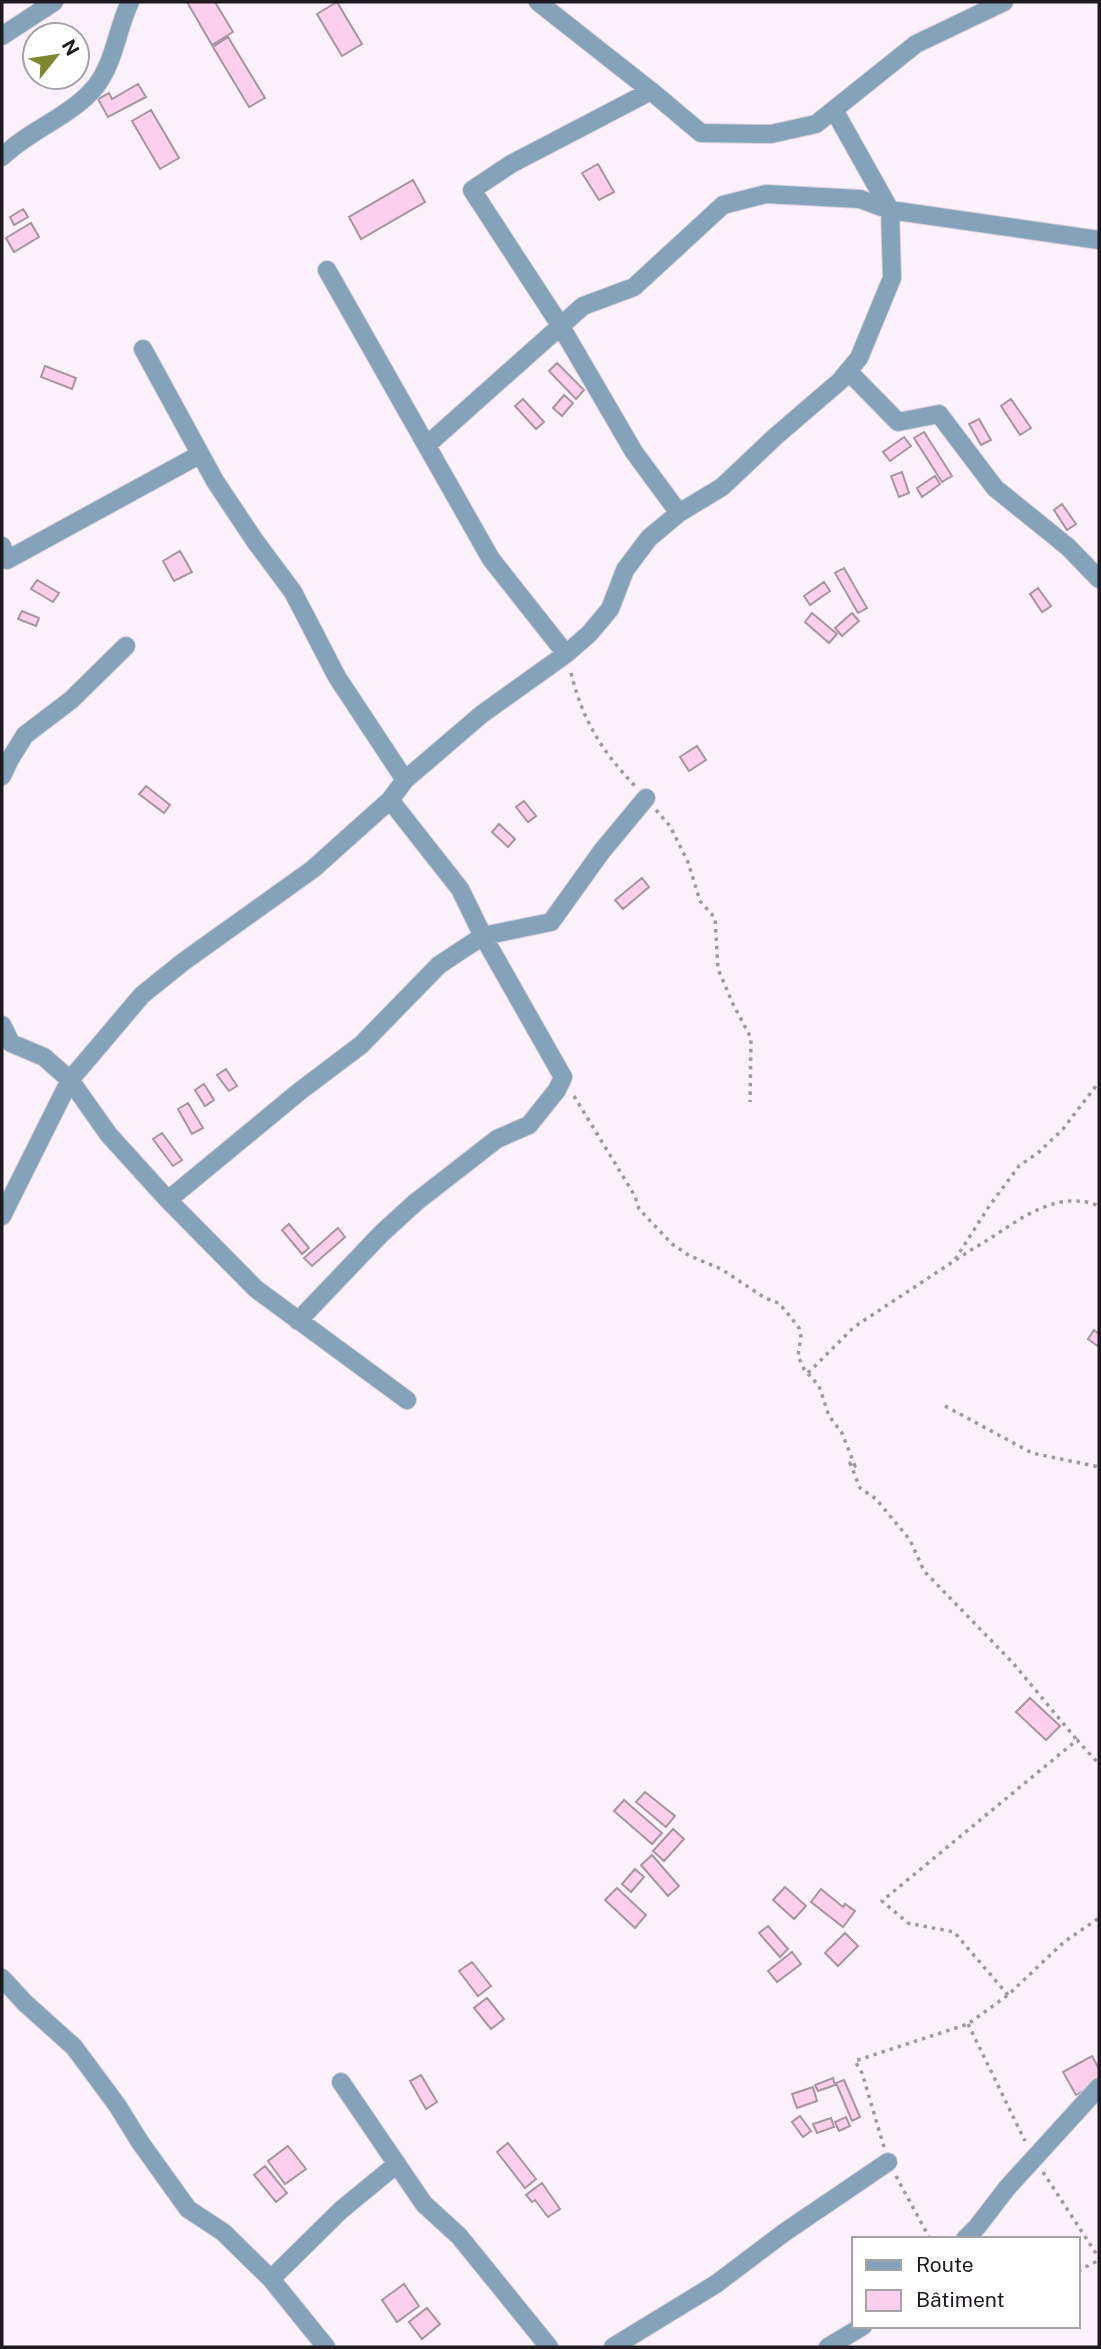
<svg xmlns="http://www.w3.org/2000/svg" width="1101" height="2349" font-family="'Public Sans',sans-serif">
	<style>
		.building { fill: #fdcfee; stroke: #a795a1; stroke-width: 2 }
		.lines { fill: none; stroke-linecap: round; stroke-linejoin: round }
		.minor-casing { stroke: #d9cfda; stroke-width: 20 }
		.path { stroke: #a198a2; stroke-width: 3.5; stroke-dasharray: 3.5 5; stroke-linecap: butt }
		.minor { stroke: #84a2ba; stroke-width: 18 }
	</style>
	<rect width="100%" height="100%" fill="#fdf1fe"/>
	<path class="building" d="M187 2H215L233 32 212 45Z
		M337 2 362 44 342 56 317 14Z
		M228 37 265 98 249 107 213 47Z
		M138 84 146 97 108 117 98 99 109 93 112 99Z
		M151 110 179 158 160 169 132 121Z
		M598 164 614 192 599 200 582 173Z
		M413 180 425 202 361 239 349 217Z
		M23 209 28 217 14 225 10 217Z
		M31 223 39 237 14 252 6 238Z
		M557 363 584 390 576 399 549 371Z
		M45 366 76 378 72 389 41 377Z
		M564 395 573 403 562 416 553 408Z
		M523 399 544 422 536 429 515 406Z
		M1011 399 1031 428 1020 435 1001 406Z
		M979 419 991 440 981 445 969 424Z
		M924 432 952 476 942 482 914 438Z
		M904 437 911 446 890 461 883 452Z
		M902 472 909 493 899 497 891 476Z
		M935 476 940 484 922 497 917 488Z
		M1062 504 1076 524 1067 530 1054 510Z
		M180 551 192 572 174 581 163 561Z
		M844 568 867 608 858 613 835 573Z
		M37 580 59 593 53 602 31 589Z
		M824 582 830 591 810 605 804 596Z
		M1038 588 1051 606 1042 612 1030 594Z
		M22 611 39 618 36 626 18 619Z
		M812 613 837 634 829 643 805 622Z
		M852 613 859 621 842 636 835 628Z
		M697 746 706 760 689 771 680 757Z
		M146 786 170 805 164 813 139 794Z
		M524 801 536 816 528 822 516 807Z
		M499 824 515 839 508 847 492 832Z
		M642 878 649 887 623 909 615 900Z
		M226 1069 237 1086 229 1091 217 1075Z
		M204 1084 214 1100 205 1106 195 1090Z
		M188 1103 203 1128 192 1134 178 1109Z
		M162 1133 182 1160 173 1166 153 1139Z
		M289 1224 309 1248 302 1254 282 1230Z
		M338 1228 345 1237 312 1266 304 1258Z
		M1094 1330 1099 1334V1347L1088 1339Z
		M1030 1698 1060 1726 1046 1740 1016 1712Z
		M645 1792 675 1816 666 1827 636 1802Z
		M624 1800 662 1833 652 1844 614 1811Z
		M673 1829 684 1839 664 1861 653 1851Z
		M652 1855 679 1886 668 1896 641 1865Z
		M635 1869 644 1877 631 1892 622 1884Z
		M785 1887 806 1906 794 1919 773 1900Z
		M617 1888 646 1915 635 1928 605 1900Z
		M821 1889 843 1907 845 1904 855 1911 843 1927 811 1902Z
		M768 1926 788 1949 780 1957 759 1933Z
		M845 1933 858 1946 838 1966 825 1953Z
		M792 1952 801 1964 777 1982 768 1971Z
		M472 1962 491 1986 478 1996 459 1971Z
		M487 1998 504 2019 491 2029 474 2008Z
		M1092 2056 1099 2069V2082L1076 2095 1063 2072Z
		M421 2075 437 2102 426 2109 410 2081Z
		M833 2078 835 2085 818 2091 815 2085Z
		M844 2080 860 2117 852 2121 836 2083Z
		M813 2087 817 2101 797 2108 792 2094Z
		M800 2116 811 2131 803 2137 792 2122Z
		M846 2117 850 2126 839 2131 835 2122Z
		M831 2118 834 2127 817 2133 813 2124Z
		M508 2143 536 2179 525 2188 497 2152Z
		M288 2146 306 2169 285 2184 268 2161Z
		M265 2166 287 2193 276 2202 254 2175Z
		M542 2183 560 2209 548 2217 535 2200 532 2202 526 2195Z
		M404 2284 419 2306 397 2322 382 2300Z
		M427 2308 440 2324 422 2339 409 2322Z"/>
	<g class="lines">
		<g class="minor-casing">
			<path id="minor" d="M538 2 651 91 701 133 771 134 816 124 916 44 1004 2
				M2 36 54 2
				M651 91 511 164 472 190 560 325 634 452 679 513
				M2 157C30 129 71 117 96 86 115 61 117 29 130 2
				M327 270 491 559 566 654
				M143 349 215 481 255 541 293 592 337 677 405 780
				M848 371 898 422 939 414 995 488 1068 547 1099 579
				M427 445 583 306 634 287 723 205 766 194 860 199 890 210 1099 240
				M2 546 7 560 199 455
				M2 776 10 759 25 735 71 700 126 646
				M2 1025 11 1043 44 1057 70 1080 109 1135 168 1200 256 1289 407 1400
				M168 1200 300 1091 361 1045 439 965 483 936 551 922 602 851 646 798
				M2 1216 70 1080 142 995 183 962 313 869 390 800 405 780 482 714 566 654 589 634 610 609 625 570 649 538 679 513 722 487 776 436 840 381 859 358 892 278 890 210 834 110
				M298 1321 381 1234 416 1202 497 1139 529 1125 557 1090 563 1077 483 936 460 889 390 800
				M2 1978 25 2003 74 2047 117 2105 140 2142 188 2209 223 2232 271 2279 326 2347
				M341 2082 424 2204 459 2236 549 2347
				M965 2239 977 2227 1007 2188 1099 2087
				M271 2279 341 2210 397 2164
				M613 2347 716 2284 785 2232 888 2162
				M828 2347 863 2326"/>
		</g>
		<path class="path" d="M571 673C583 721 601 750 635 786
			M656 810 670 826 688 862 700 901 715 918 718 969 733 1004 751 1038 750 1102
			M574 1096 635 1196 639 1209 672 1244 690 1256 721 1269 765 1298 779 1303 793 1320 799 1328 801 1336 798 1356 804 1369 819 1386 829 1416 842 1433 855 1466 850 1463 860 1488 876 1499 910 1540 924 1571 1013 1663 1077 1740
			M956 1260C967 1252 978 1246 989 1239 1022 1218 1058 1189 1099 1206
			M808 1373 854 1327 954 1261 990 1205 1019 1166 1039 1152 1063 1129 1099 1082
			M945 1406 1032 1453 1099 1467
			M1008 1995 954 1932 908 1923 882 1901 1077 1740 1099 1764
			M968 2024 1025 2141
			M884 2147 862 2073 855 2061 968 2024 1008 1995 1064 1942 1099 1918
			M1043 2172 1099 2258
			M896 2176 930 2239
			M1078 2271 1099 2260"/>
		<use href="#minor" class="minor"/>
	</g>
	<rect width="1101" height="2349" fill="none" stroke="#1f1a20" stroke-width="7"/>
	<rect x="852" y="2237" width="228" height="91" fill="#ffffff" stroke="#a5a3a6" stroke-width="2"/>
	<rect x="866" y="2260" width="35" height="10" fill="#84a2ba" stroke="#a5a3a6" stroke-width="2"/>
	<text x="916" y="2272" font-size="21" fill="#1f1a20">Route</text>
	<rect x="866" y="2290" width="35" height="21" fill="#fdcfee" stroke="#a5a3a6" stroke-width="2"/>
	<text x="916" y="2307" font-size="21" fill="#1f1a20">Bâtiment</text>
	<g transform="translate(56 56) rotate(60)"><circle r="33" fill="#ffffff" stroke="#a5a3a6" stroke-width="2"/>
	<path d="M0-5L12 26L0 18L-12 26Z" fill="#808530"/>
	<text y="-10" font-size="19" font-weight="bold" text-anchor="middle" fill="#1f1a20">N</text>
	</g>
</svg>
